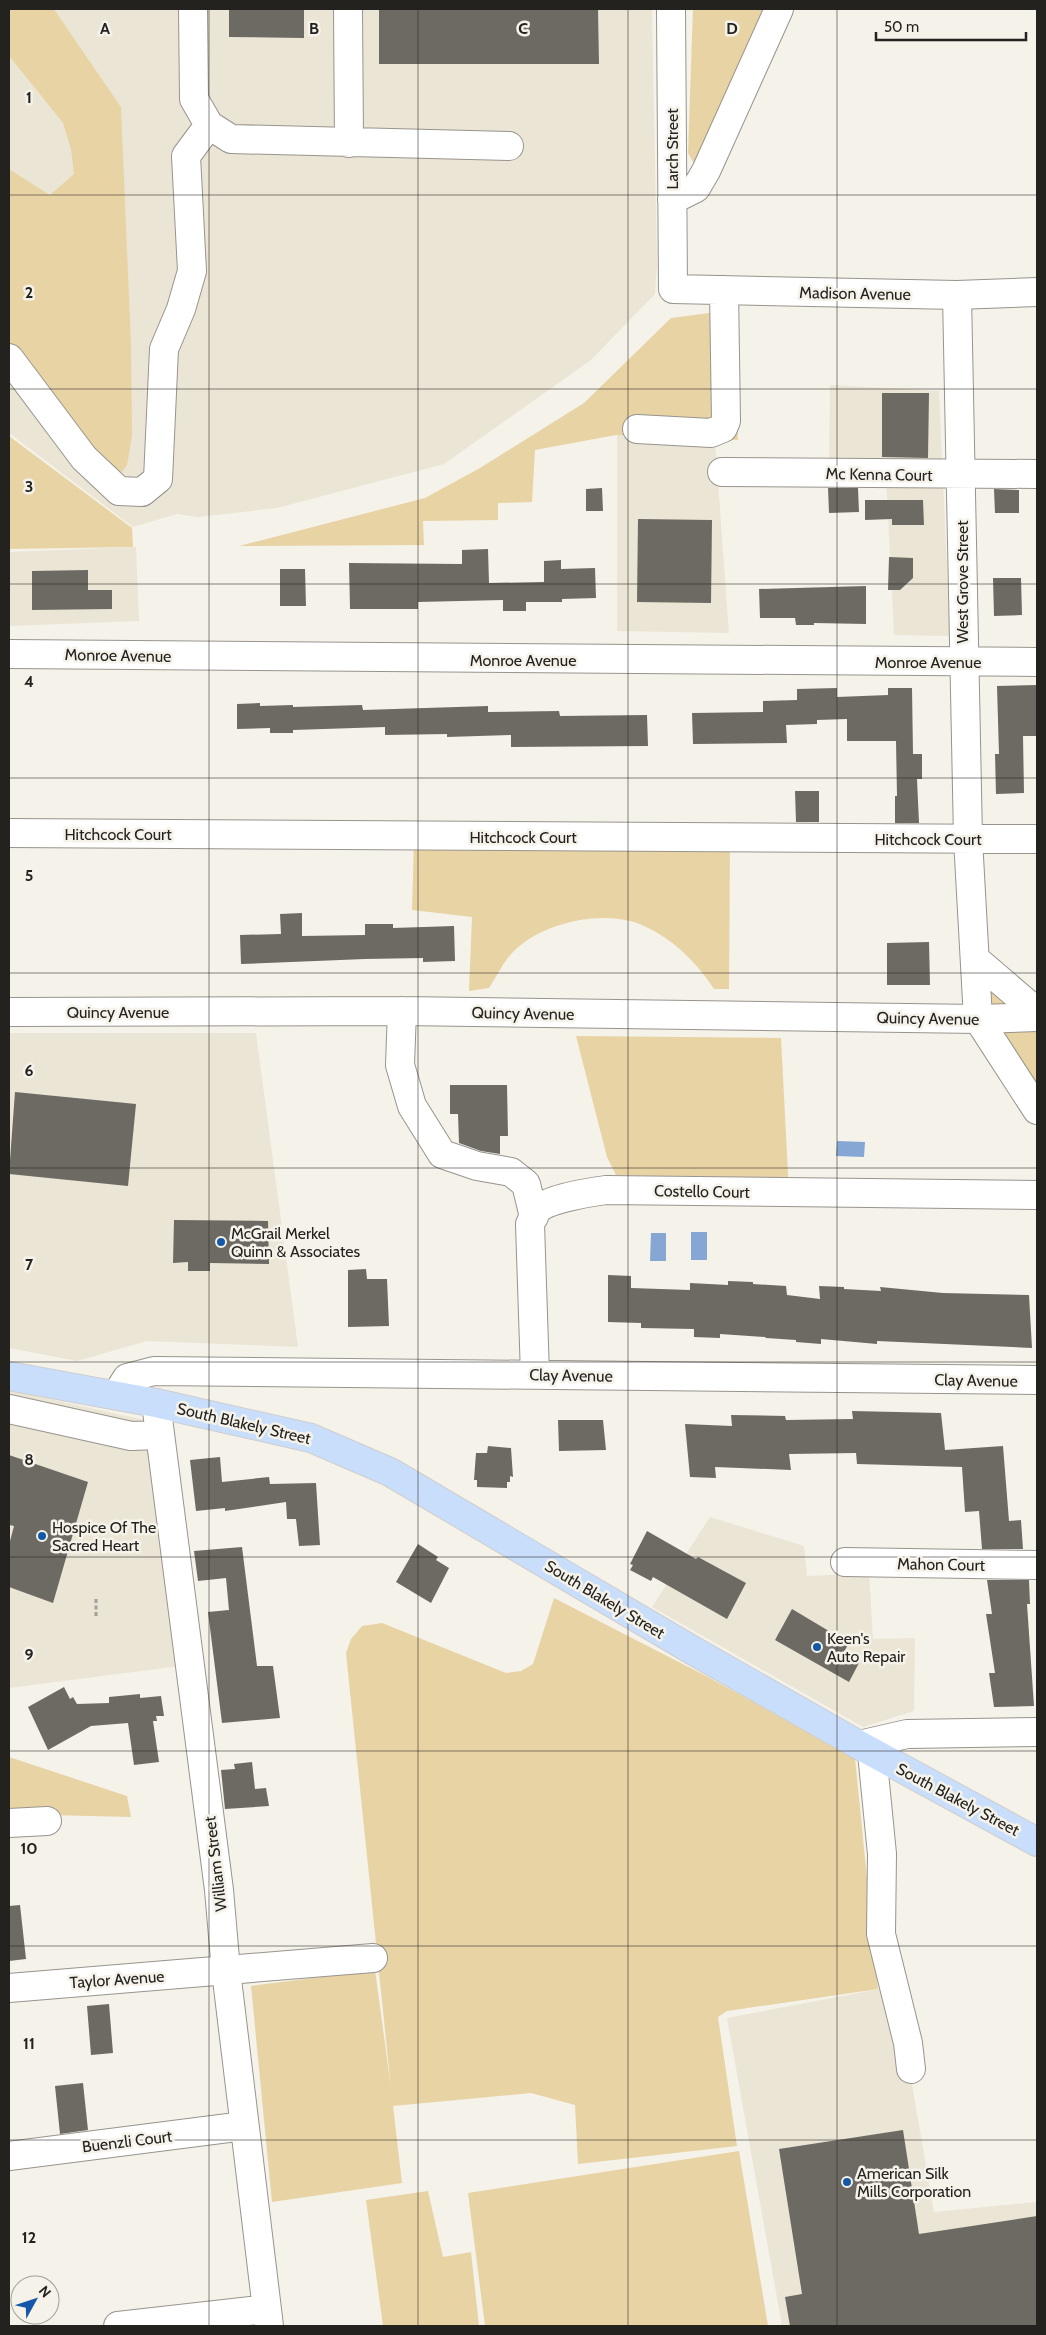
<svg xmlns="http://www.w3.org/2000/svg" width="1046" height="2335" font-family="Cabin,sans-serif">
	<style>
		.built { fill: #ebe5d5 }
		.green { fill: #e8d3a4 }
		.water { fill: #86a7d3 }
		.building { fill: #6d6a63 }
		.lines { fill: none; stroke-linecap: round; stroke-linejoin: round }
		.minor-casing { stroke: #98948d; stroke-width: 30 }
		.major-casing { stroke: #cfcece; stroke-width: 30 }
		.path { stroke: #a29f99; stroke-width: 3; stroke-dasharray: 4 2.5; stroke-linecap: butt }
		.minor { stroke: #fff; stroke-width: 28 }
		.major { stroke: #c8defb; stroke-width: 28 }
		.grid { fill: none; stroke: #24221f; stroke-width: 1; stroke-opacity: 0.55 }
		.poi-dot { fill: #1458a7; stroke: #f5f2ea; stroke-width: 2 }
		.labels { text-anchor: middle; stroke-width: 5; stroke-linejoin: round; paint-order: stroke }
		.street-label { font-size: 16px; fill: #24221f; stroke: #f5f2ea }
		.poi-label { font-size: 16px; fill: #24221f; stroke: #f5f2ea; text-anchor: start }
		.grid-label { font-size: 16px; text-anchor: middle; font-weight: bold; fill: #24221f; stroke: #f5f2ea; stroke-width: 5; stroke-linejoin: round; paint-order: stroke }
	</style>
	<rect width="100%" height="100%" fill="#f5f2ea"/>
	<path class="built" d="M54 9H652L657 264 655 294 591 360 444 464 277 508 198 517 177 514 133 527 9 433V344L59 410 121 107Z
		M9 56 63 123 71 150 75 174 50 195 9 169Z
		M830 385 939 391 950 636 894 635 886 475 829 471Z
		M617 435 715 441 729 633 617 631Z
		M136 547 139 621 9 626V552Z
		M9 1033H256L298 1347 147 1341 77 1361 9 1348Z
		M9 1390 149 1421 180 1666 9 1688Z
		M710 1517 804 1546 807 1576 869 1573 873 1639 915 1638 914 1711 863 1727 652 1607Z
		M895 1986 934 2212 1037 2202V2326H782L727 2018Z"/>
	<path class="green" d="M9 9H54L121 107 131 344 132 436 127 465 122 472H113L59 410 9 344V169L50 195 74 174 71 150 63 123 9 56Z
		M693 9H769L696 167 688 153Z
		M732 310 738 440 616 435 535 450 532 502 498 503V520L423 521 424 545 239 546 425 498 480 468 584 403 671 318Z
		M9 436 132 528 133 547 9 549Z
		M414 841 730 846 729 989H714C696 961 669 935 637 923 599 910 543 923 515 950 504 960 497 976 489 988L469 991 472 917 412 910Z
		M975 959 1037 1012V1110L978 1019Z
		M576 1036 781 1038 789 1193 702 1187 681 1177 616 1175 607 1157Z
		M554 1598 706 1676 855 1758 878 1989 727 2011 718 2017 737 2146 578 2164 575 2105 531 2093 393 2106 402 2183 272 2202 251 1986 375 1970 391 2088 346 1653 351 1639 362 1626 382 1623 506 1673 521 1671 533 1664Z
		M9 1757 127 1796 131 1817 9 1814Z
		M739 2151 768 2326H485L468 2193Z
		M428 2191 443 2257 471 2252 479 2326H383L366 2200Z"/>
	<path class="water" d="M837 1141 865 1142 864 1157 836 1156Z
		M691 1232H707V1260H691Z
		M651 1233H666V1261H650Z"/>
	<path class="building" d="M229 9H304V38L229 37Z
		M379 9H598L599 64H379Z
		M882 393H929L928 458 882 457Z
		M602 488 603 511H586V489Z
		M828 488H858L859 512 829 513Z
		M994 489 1019 490V513H995Z
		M865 500H923L924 525H892V519L865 520Z
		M638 519 712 520 711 603 637 602Z
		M488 549 489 583 544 582V561L561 560V569L595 568 596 598 562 599V602H526V611H503V600L418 602V609H350L349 563 462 564V550Z
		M889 557 913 558V578L900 590H888Z
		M280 569H305L306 606H280Z
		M88 570V590H112V609L32 610V571Z
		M993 578H1021L1022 615 994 616Z
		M866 586V624L814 623V625H796L795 618H760L759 589Z
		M1037 685V736H1023L1024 793 996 794 995 754H999L997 686Z
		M837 688V697L888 695V688H912L913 754H922V779H917L919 823H895V796H897L896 741H847V719L817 720V724L786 725 787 743 693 744 692 713 763 712V701L797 700V689Z
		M260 703V706L293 705V707L362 705 363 710 488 706V712L559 711 560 716 647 715 648 746 511 747V735L447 737V734L385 735V727L293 730V733H270V728L237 729V704Z
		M795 791H819V822H796Z
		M302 913V936L365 935V924H393V928L454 926 455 961 423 962V958L365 959 241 964 240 935 281 934 280 914Z
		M929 942 930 985H887V943Z
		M450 1085H507L508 1136H500V1154L481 1151 459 1143 458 1114H450Z
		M15 1092 136 1104 128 1186 9 1174Z
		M174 1220 268 1221 269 1264 210 1263V1271H188V1262L173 1263Z
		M366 1269 367 1279H387L389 1326 348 1327V1270Z
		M608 1275 631 1276V1288L690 1290V1283L728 1285V1281L753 1282V1284L786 1286 787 1295 820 1299 819 1286 844 1287V1289L881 1291 880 1287 943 1293 1029 1295 1032 1348 877 1341V1344L821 1339V1344L796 1342V1340L766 1338 765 1337 720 1334V1338L694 1337V1329L641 1328V1323L608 1322Z
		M852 1411 941 1413 945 1450 1003 1446 1009 1521 1021 1520 1023 1549H982L979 1511 965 1512 962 1467 857 1464 856 1453 789 1454 791 1470 715 1467 716 1478 690 1477 685 1424 732 1426 731 1415 785 1416 786 1420 853 1419Z
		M558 1420H603L606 1450 559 1451Z
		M488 1446 511 1448 513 1477 510 1476V1482H507V1488L477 1487V1480H474L476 1453H487Z
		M9 1455 88 1482 53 1603 9 1587V1545L14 1526 9 1525Z
		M220 1457 222 1482 269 1477 270 1484 316 1483 320 1545 299 1546 296 1519H287L286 1502 225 1511V1508L196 1511 190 1460Z
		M647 1531 696 1559 698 1557 746 1583 727 1619 653 1577 651 1581 630 1570 633 1565 630 1564Z
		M418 1544 438 1557 436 1560 449 1568 431 1603 396 1582Z
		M242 1547 257 1666H273L280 1718 222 1723 208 1612 229 1610 226 1578 198 1581 194 1551Z
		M987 1580H1029L1030 1604H1027L1034 1706 994 1707 989 1673H995L986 1614H992Z
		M792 1609 849 1643 844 1652 860 1661 849 1682 775 1640Z
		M64 1687 70 1699 73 1697 77 1704 109 1703V1697L140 1694V1698L161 1696 164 1716H156L157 1721H153L159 1762 134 1765 128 1723 91 1726 48 1750 28 1707Z
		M252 1762 255 1789 266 1788 269 1806 225 1809 221 1770 235 1769 234 1764Z
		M20 1905 26 1959 9 1961V1906Z
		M109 2004 113 2053 91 2055 87 2006Z
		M83 2083 88 2130 60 2134 55 2086Z
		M903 2130 919 2234 1037 2216V2326H790L785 2297 802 2294 779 2149Z"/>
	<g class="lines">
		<g class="minor-casing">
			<path id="minor" d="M193 9 194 99 209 125 231 139 509 146
				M348 9 349 143
				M671 9 673 289 957 295 1037 292
				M672 200 696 188 706 171 779 9
				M957 295 968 839 978 1019 1037 1110
				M9 358 84 458 119 491 142 492 158 479 164 349 181 309 192 271 186 156 209 125
				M637 429 711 433 723 428 726 421 724 290
				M722 472 1037 474
				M9 654 1037 662
				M9 833 1037 839
				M975 959 1037 1012
				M402 1011 400 1065 412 1106 442 1154 477 1166 511 1172 526 1184 534 1217
				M9 1012 402 1011 978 1019 1037 1017
				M535 1375 530 1224C532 1220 534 1214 537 1210 547 1199 591 1192 606 1190L1037 1195
				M116 1395 127 1378 154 1371 1037 1380
				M156 1403 219 1890 226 1971 269 2326
				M9 1409 131 1436 160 1435
				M845 1562 1037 1565
				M859 1745 907 1734 1037 1732
				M872 1753 882 1854 881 1934 908 2043 911 2069
				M9 1823 47 1821
				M9 1988 373 1958
				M9 2156 244 2126
				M118 2326 267 2309"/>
		</g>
		<g class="major-casing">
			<path id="major" d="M9 1376 156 1403 311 1438 390 1472 692 1650 859 1745 1037 1842"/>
		</g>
		<path class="path" d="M96 1616V1599"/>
		<use href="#minor" class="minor"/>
		<use href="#major" class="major"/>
	</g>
	<path class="grid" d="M209 9V2326M418 9V2326M628 9V2326M837 9V2326M9 195H1037M9 389H1037M9 584H1037M9 778H1037M9 973H1037M9 1168H1037M9 1362H1037M9 1557H1037M9 1751H1037M9 1946H1037M9 2140H1037"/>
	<g class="poi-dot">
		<circle cx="221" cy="1242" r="5"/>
		<circle cx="42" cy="1536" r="5"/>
		<circle cx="817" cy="1647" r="5"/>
		<circle cx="847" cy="2182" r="5"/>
	</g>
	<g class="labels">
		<g class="street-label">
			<text transform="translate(672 149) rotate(-90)" y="6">Larch Street</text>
			<text transform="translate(855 293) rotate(1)" y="6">Madison Avenue</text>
			<text transform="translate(879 474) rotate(1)" y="6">Mc Kenna Court</text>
			<text transform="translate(962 582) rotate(-90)" y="6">West Grove Street</text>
			<text transform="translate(118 655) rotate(1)" y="6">Monroe Avenue</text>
			<text x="523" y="666">Monroe Avenue</text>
			<text x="928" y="668">Monroe Avenue</text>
			<text x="118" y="840">Hitchcock Court</text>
			<text x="523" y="843">Hitchcock Court</text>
			<text x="928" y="845">Hitchcock Court</text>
			<text x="118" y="1018">Quincy Avenue</text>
			<text transform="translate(523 1013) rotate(1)" y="6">Quincy Avenue</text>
			<text transform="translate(928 1018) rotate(1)" y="6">Quincy Avenue</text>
			<text transform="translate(702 1191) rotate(1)" y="6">Costello Court</text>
			<text transform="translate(571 1375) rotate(1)" y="6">Clay Avenue</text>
			<text transform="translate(976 1380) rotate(1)" y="6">Clay Avenue</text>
			<text transform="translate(244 1423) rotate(13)" y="6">South Blakely Street</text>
			<text transform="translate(941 1564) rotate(1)" y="6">Mahon Court</text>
			<text transform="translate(605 1599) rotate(31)" y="6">South Blakely Street</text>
			<text transform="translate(958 1799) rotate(28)" y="6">South Blakely Street</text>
			<text transform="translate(215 1864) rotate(-97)" y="6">William Street</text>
			<text transform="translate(117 1979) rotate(-4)" y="6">Taylor Avenue</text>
			<text transform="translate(127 2141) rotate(-7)" y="6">Buenzli Court</text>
		</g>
		<g class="poi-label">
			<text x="231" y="1239">McGrail Merkel<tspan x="231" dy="18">Quinn &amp; Associates</tspan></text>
			<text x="52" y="1533">Hospice Of The<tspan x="52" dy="18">Sacred Heart</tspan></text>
			<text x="827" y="1644">Keen's<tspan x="827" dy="18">Auto Repair</tspan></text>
			<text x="857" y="2179">American Silk<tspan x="857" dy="18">Mills Corporation</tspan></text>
		</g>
	</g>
	<g class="grid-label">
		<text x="105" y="34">A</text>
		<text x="314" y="34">B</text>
		<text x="523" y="34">C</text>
		<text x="732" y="34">D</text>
		<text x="29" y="103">1</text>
		<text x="29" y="298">2</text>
		<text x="29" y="492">3</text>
		<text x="29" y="687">4</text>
		<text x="29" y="881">5</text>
		<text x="29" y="1076">6</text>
		<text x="29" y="1270">7</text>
		<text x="29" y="1465">8</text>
		<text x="29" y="1660">9</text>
		<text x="29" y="1854">10</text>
		<text x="29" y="2049">11</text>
		<text x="29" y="2243">12</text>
	</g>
	<rect width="1046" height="2335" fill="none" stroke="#24221f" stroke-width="20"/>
	<g transform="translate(35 2300) rotate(50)"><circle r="24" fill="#f5f2ea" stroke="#a19f99"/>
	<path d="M0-4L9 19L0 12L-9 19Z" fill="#1458a7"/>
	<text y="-8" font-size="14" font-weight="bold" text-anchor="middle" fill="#24221f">N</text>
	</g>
	<path d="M876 32v8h150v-8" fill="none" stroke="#24221f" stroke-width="2.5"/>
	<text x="884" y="32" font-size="15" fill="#24221f" stroke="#f5f2ea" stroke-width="4" paint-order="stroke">50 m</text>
</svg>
